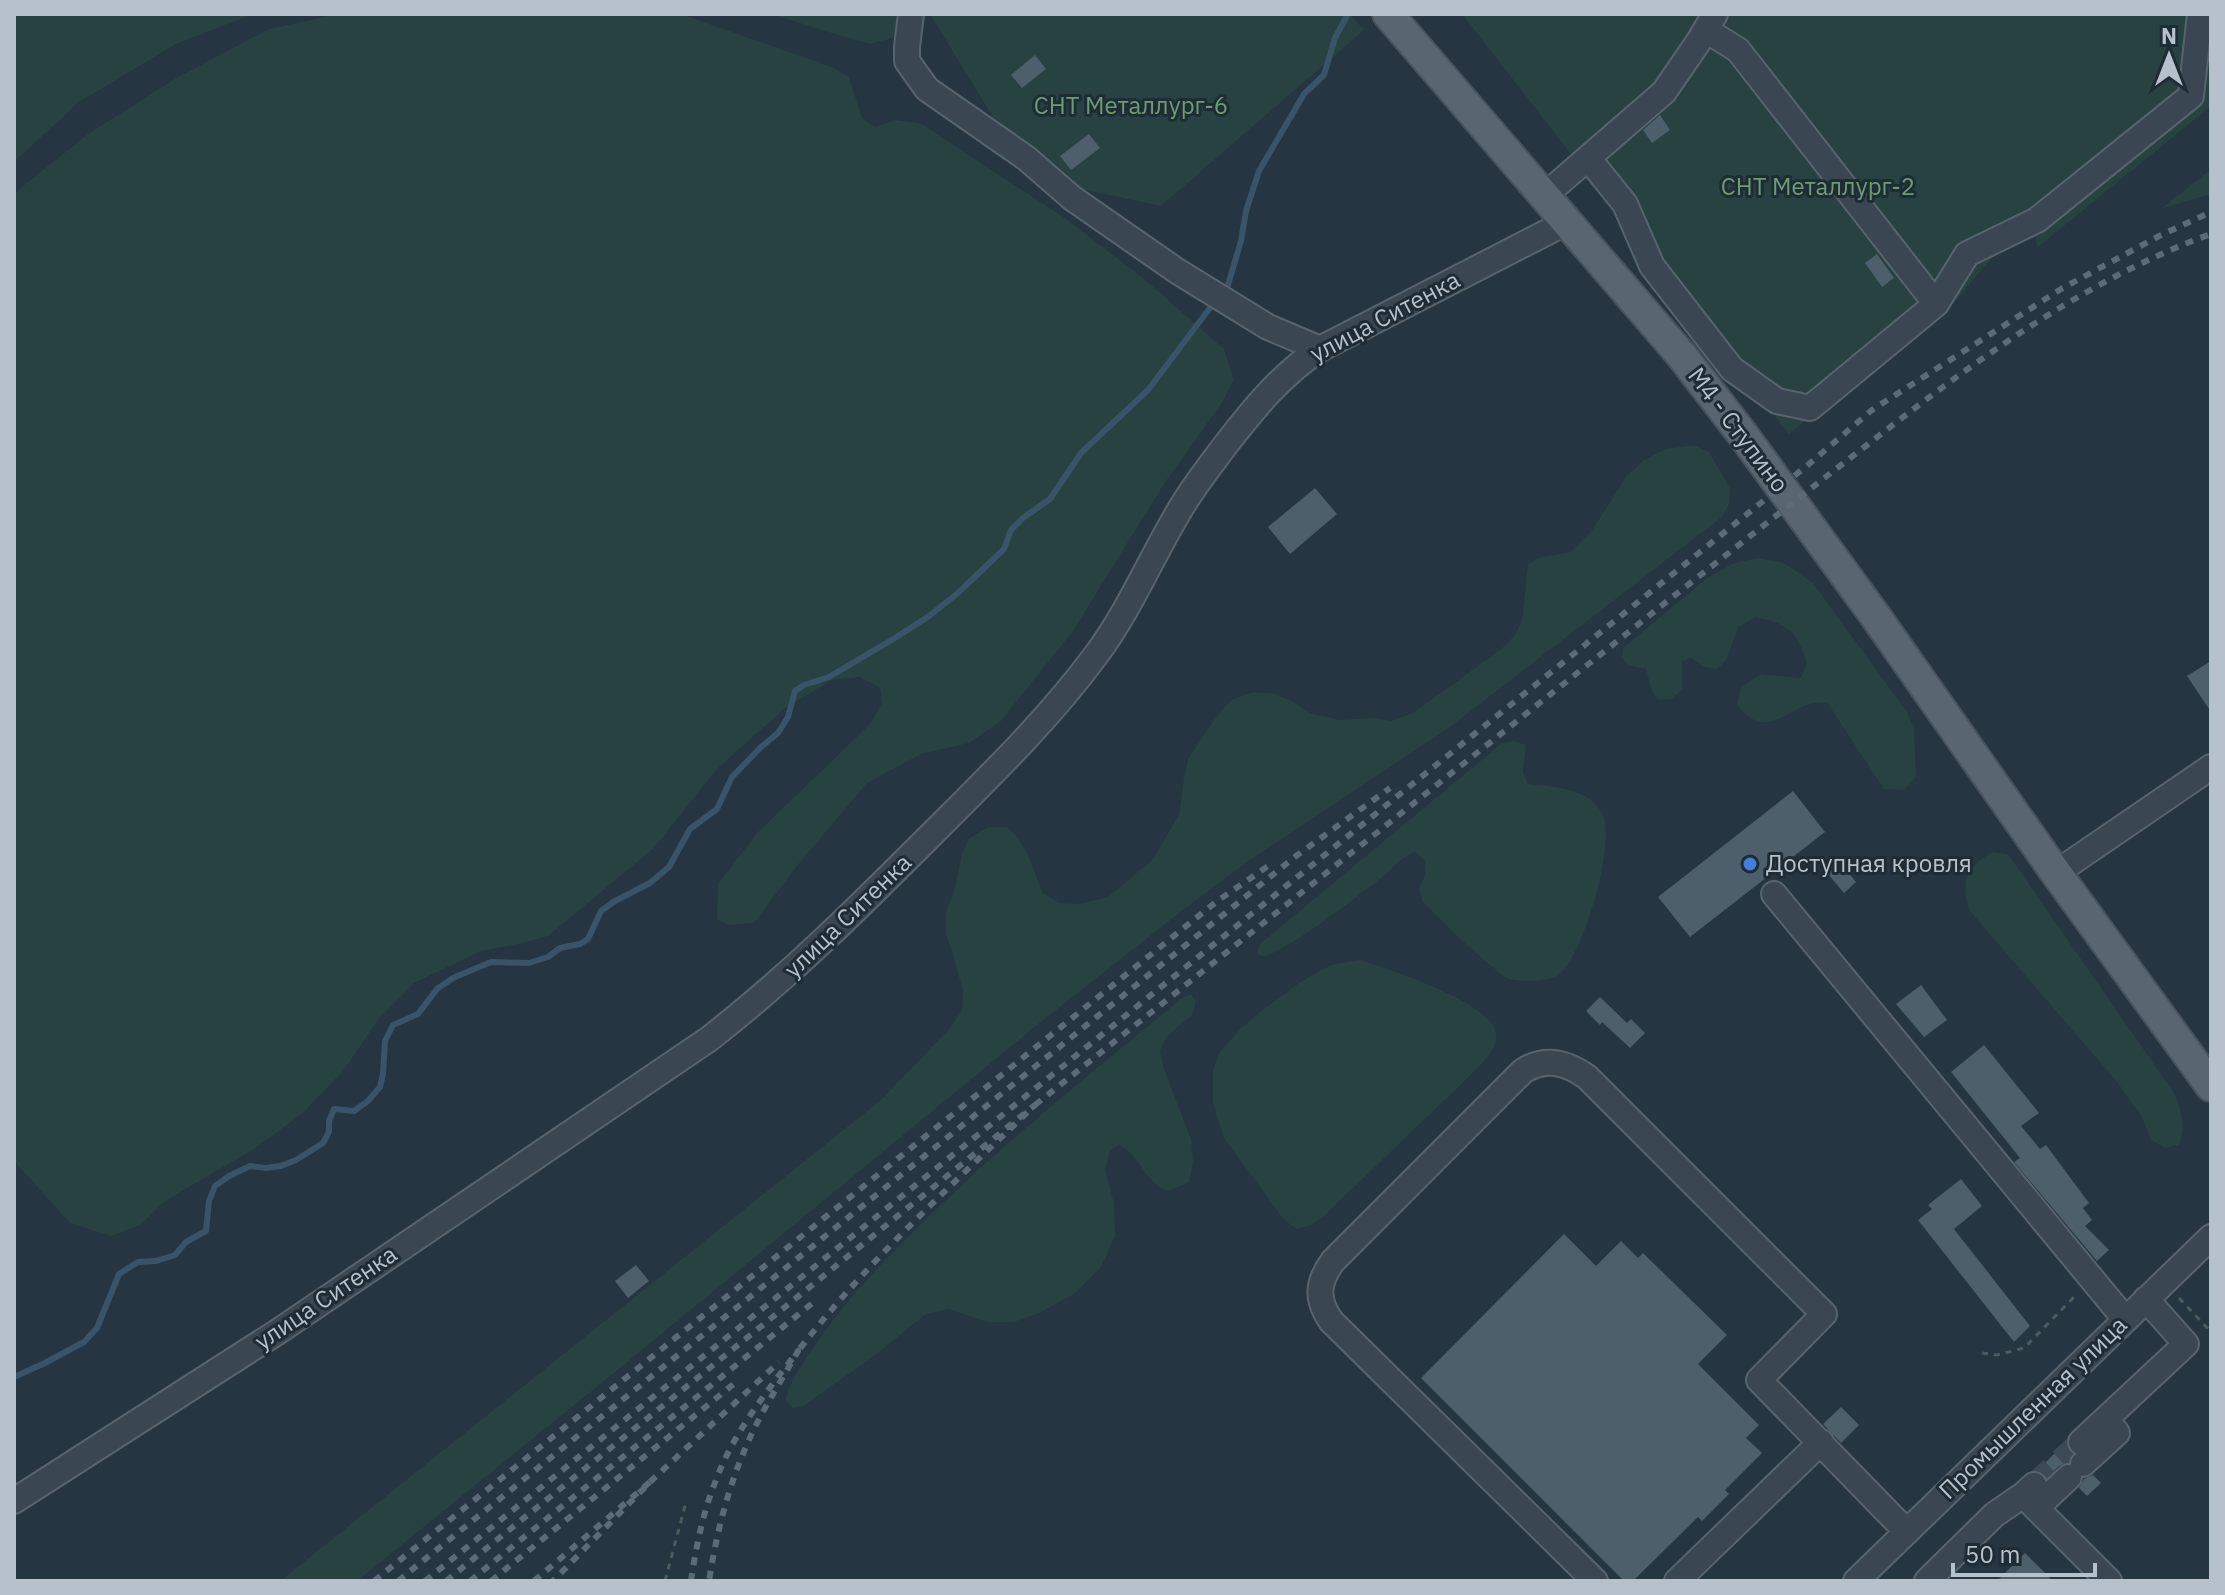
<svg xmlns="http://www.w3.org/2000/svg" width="2225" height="1595" font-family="'IBM Plex Sans',sans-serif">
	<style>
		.green { fill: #274241 }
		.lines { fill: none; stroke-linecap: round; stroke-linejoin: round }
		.stream { stroke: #395468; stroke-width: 6 }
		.building { fill: #4e5f6c }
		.minor-tunnel { stroke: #3b4a56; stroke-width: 24; stroke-dasharray: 24 12; stroke-linecap: butt }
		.minor-casing { stroke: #57646e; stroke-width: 28 }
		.major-casing { stroke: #46525d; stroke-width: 34 }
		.path { stroke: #465e5d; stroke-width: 3; stroke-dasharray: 6 6; stroke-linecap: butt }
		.minor { stroke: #3a4651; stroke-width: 24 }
		.major { stroke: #586671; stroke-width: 30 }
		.rail { stroke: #5c6b78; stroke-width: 6; stroke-dasharray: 8 8; stroke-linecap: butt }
		.shop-dot { fill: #3f7fe0; stroke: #1e2c36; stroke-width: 3 }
		.labels { text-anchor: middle; stroke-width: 6; stroke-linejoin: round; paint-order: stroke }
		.park-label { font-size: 24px; fill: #6d9c72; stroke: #1e2c36 }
		.street-label { font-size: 24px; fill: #b6c1cb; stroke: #1e2c36 }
		.poi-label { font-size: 24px; fill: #b6c1cb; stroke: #1e2c36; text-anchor: start }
	</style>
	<rect width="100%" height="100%" fill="#253541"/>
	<path class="green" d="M14 14H253L176 44 79 102 14 162Z
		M338 14H681L832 67 849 77 862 118 875 127 895 120 920 123 1065 218 1143 278 1224 349 1234 380 1223 401 1164 484 1073 631 1001 721 969 743 921 754 867 783 797 866 754 923 729 925 717 919 718 884 757 833 870 724 882 703 880 688 860 677 832 680 785 708 716 770 654 848 548 936 519 944 481 951 414 983 380 1017 344 1070 302 1114 251 1151 165 1201 140 1225 111 1236 70 1223 14 1161V196L18 190 88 134 178 77 269 29Z
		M772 14H902L893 38 870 44 821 30Z
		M930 14H1350L1364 30 1161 206 1030 178Z
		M1462 14H2211V106L2038 247 2028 215 1958 298 1789 434Z
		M2211 169V194L2161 209Z
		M1694 445 1709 452 1730 488 1729 504 1722 517 1446 730 1251 859 1183 910 1042 1021 620 1368 357 1581H280L882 1099 950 1028 962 1010 963 991 952 951 946 935V912L955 888 962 853 969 838 989 827H1007C1030 848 1031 866 1043 893L1059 903 1079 904 1108 897 1153 859 1179 815 1184 778 1188 759 1214 720 1231 700 1253 692 1275 694 1294 702 1310 713 1340 720 1374 718 1391 721 1413 713 1500 650 1515 635 1522 620 1528 565 1537 558 1571 552 1591 532 1626 477 1644 460 1666 449Z
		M1758 558 1784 563 1813 583 1907 712 1914 729 1916 777 1903 790 1884 789 1828 704C1800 695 1780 733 1752 719 1747 717 1742 709 1737 705L1741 687 1760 674 1801 678 1807 662C1795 629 1790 625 1755 617L1738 627 1727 659 1717 669 1704 667 1691 658 1682 661V690L1671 699 1658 700 1652 692 1646 669 1628 665 1622 657 1623 648 1707 578 1734 563Z
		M1515 741 1526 745 1523 772 1528 784C1554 787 1590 787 1603 815 1616 843 1583 960 1557 976 1548 982 1519 982 1509 979 1504 977 1498 972 1494 968 1468 948 1445 924 1422 901L1419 888 1425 875V861L1415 851C1399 859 1389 872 1376 882 1341 909 1305 938 1265 957L1257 954 1259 945 1502 743Z
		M1993 852 2008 854 2174 1093C2182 1112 2186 1125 2179 1145L2165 1148 2151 1140 2141 1116 2117 1082 1969 910C1960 881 1967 866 1993 852Z
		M1360 960C1389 969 1485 1001 1495 1029 1500 1045 1488 1056 1479 1067L1325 1215 1311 1225 1297 1229 1284 1220 1224 1138 1213 1103V1071L1219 1053 1240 1029 1265 1008 1302 981 1331 965Z
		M1191 994 1196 1002 1192 1015 1166 1037 1160 1051 1164 1069 1191 1139 1193 1162 1189 1182 1169 1191C1143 1183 1142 1156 1119 1145L1110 1151 1105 1170 1114 1203 1115 1236 1101 1267 1074 1294 1039 1313 1014 1322H988L949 1309 926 1314 870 1359 803 1406 793 1408 785 1400C793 1373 812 1350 828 1327 857 1287 892 1253 927 1218 1007 1140 1095 1070 1182 998Z"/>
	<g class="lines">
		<path class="stream" d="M1223 292 1228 285 1241 241 1246 211 1259 171 1304 94 1324 75 1335 38 1348 14
			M14 1377 45 1363 84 1342 97 1328 119 1274 138 1262 156 1261 175 1255 186 1242 206 1231 209 1201 215 1186 229 1176 250 1166 266 1168 281 1166 296 1160 323 1143 329 1132V1121L334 1109 354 1111 368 1101 380 1087 383 1074 385 1041 393 1025 418 1014 437 989 453 978 491 962 529 963 548 957 560 948 580 944 588 939 601 911 615 901 650 883 669 867 690 829 717 809 732 777 761 747 778 733 788 717 795 691 804 685 829 677 895 638 929 616 958 593 1004 549 1011 530 1023 518 1050 499 1081 453 1148 390 1216 300"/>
	</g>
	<path class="building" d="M1035 55 1046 69 1022 88 1011 75Z
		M1660 115 1670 130 1652 143 1643 130Z
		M1089 134 1100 148 1071 170 1060 156Z
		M1877 254 1894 278 1882 287 1865 263Z
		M1315 488 1337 514 1290 554 1268 527Z
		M2211 661V712L2187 676Z
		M1793 791 1825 832 1690 937 1658 897Z
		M1840 862 1856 882 1844 893 1827 873Z
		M1921 985 1947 1020 1924 1037 1896 1004Z
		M1600 997 1627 1023 1631 1019 1645 1033 1630 1048 1602 1022 1600 1025 1586 1011Z
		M1984 1045 2039 1113 2021 1126 2040 1149 2046 1145 2089 1203 2083 1208 2092 1220 2085 1226 2109 1250 2097 1261 2014 1162 2020 1158 1951 1072Z
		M1961 1179 1982 1206 1954 1229 2030 1326 2014 1342 1918 1220 1932 1209 1928 1205Z
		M1564 1234 1596 1266 1621 1241 1638 1258 1643 1253 1727 1335 1698 1364 1759 1425 1746 1438 1762 1453 1725 1490 1729 1494 1702 1521 1698 1517 1633 1581H1624L1421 1378Z
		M636 1265 649 1281 628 1298 615 1281Z
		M1841 1407 1859 1425 1841 1443 1823 1424Z
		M2066 1442 2067 1446 2072 1454 2068 1462 2059 1466 2047 1478 2037 1471Z
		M2093 1475 2101 1483 2087 1496 2079 1488 2084 1479Z
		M2025 1553 2053 1581H1997Z"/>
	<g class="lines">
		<path class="minor-tunnel" d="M2034 1485 2081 1442"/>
		<g class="minor-casing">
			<path id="minor" d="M911 14 907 47V61L927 89 1026 158 1072 198 1177 271 1268 327 1320 349
				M1706 30 1738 50 1936 304
				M1588 158 1625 204 1652 266 1732 369 1777 401 1810 408 1936 304 1967 254 2037 220 2191 96 2200 14
				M1544 196 1664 92 1699 41 1715 14
				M2056 873 2211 767
				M1774 894 2125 1319
				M2081 1442 2186 1344 2146 1299
				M2083 1464 2117 1433 2106 1419
				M2023 1495 2109 1581
				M14 1501 279 1331 709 1039C791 975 859 907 932 834 990 776 1048 720 1096 655 1129 611 1150 560 1178 513 1192 488 1210 466 1227 443 1255 407 1281 375 1320 349L1567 222
				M2036 1508 2069 1477
				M1595 1581 1331 1321C1316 1299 1317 1283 1333 1261L1523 1071C1545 1057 1566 1062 1587 1077L1824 1314 1759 1380 1907 1532
				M1677 1581 1821 1442
				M1856 1581 2211 1237
				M1927 1581 1994 1515 2023 1495 2034 1485"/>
		</g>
		<g class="major-casing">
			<path id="major" d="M1388 14 1682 356 1743 435 1876 617 2056 873 2211 1086"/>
		</g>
		<path class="path" d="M2179 1298 2211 1332
			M1982 1353 1997 1355 2024 1348 2078 1293
			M665 1581 686 1502"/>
		<use href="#minor" class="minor"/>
		<use href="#major" class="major"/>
		<path class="rail" d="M1035 1105C1248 935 1462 765 1675 595 1739 545 1802 495 1867 445 1972 363 2084 280 2211 234
			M650 1482 779 1362
			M374 1581 1216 902 1271 864
			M398 1581 1296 856 1390 788
			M425 1581 1809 464 1872 410 2061 289 2159 236 2211 212
			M446 1581 1035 1105C953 1184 868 1260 798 1351
			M470 1581 815 1301
			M491 1581 735 1383
			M534 1581 650 1482 553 1581
			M691 1581C696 1547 703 1512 716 1480 734 1432 767 1391 798 1351 780 1383 759 1415 745 1449 727 1491 716 1536 709 1581"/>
	</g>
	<circle class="shop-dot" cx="1750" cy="864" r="8"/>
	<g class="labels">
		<g class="park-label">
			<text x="1131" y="114">СНТ Металлург-6</text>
			<text x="1818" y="195">СНТ Металлург-2</text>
		</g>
		<g class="street-label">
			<text transform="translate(1385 317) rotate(-28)" y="8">улица Ситенка</text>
			<text transform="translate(1738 430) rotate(53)" y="8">М4 - Ступино</text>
			<text transform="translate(848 916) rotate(-44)" y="8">улица Ситенка</text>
			<text transform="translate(326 1298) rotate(-34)" y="8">улица Ситенка</text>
			<text transform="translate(2033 1408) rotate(-44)" y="8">Промышленная улица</text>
		</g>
		<g class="poi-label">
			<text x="1766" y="872">Доступная кровля</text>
		</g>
	</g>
	<rect width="2225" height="1595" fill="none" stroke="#b6c1cb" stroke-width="32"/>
	<g transform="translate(2169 56)" stroke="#1e2c36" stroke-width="6" paint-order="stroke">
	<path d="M0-6L14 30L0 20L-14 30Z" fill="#b6c1cb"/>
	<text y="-12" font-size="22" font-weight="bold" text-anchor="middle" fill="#b6c1cb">N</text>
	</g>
	<path d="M1953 1563v12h142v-12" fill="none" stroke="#b6c1cb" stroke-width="4"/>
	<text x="1965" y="1563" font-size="24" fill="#b6c1cb" stroke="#1e2c36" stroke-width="6" paint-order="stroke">50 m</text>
</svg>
